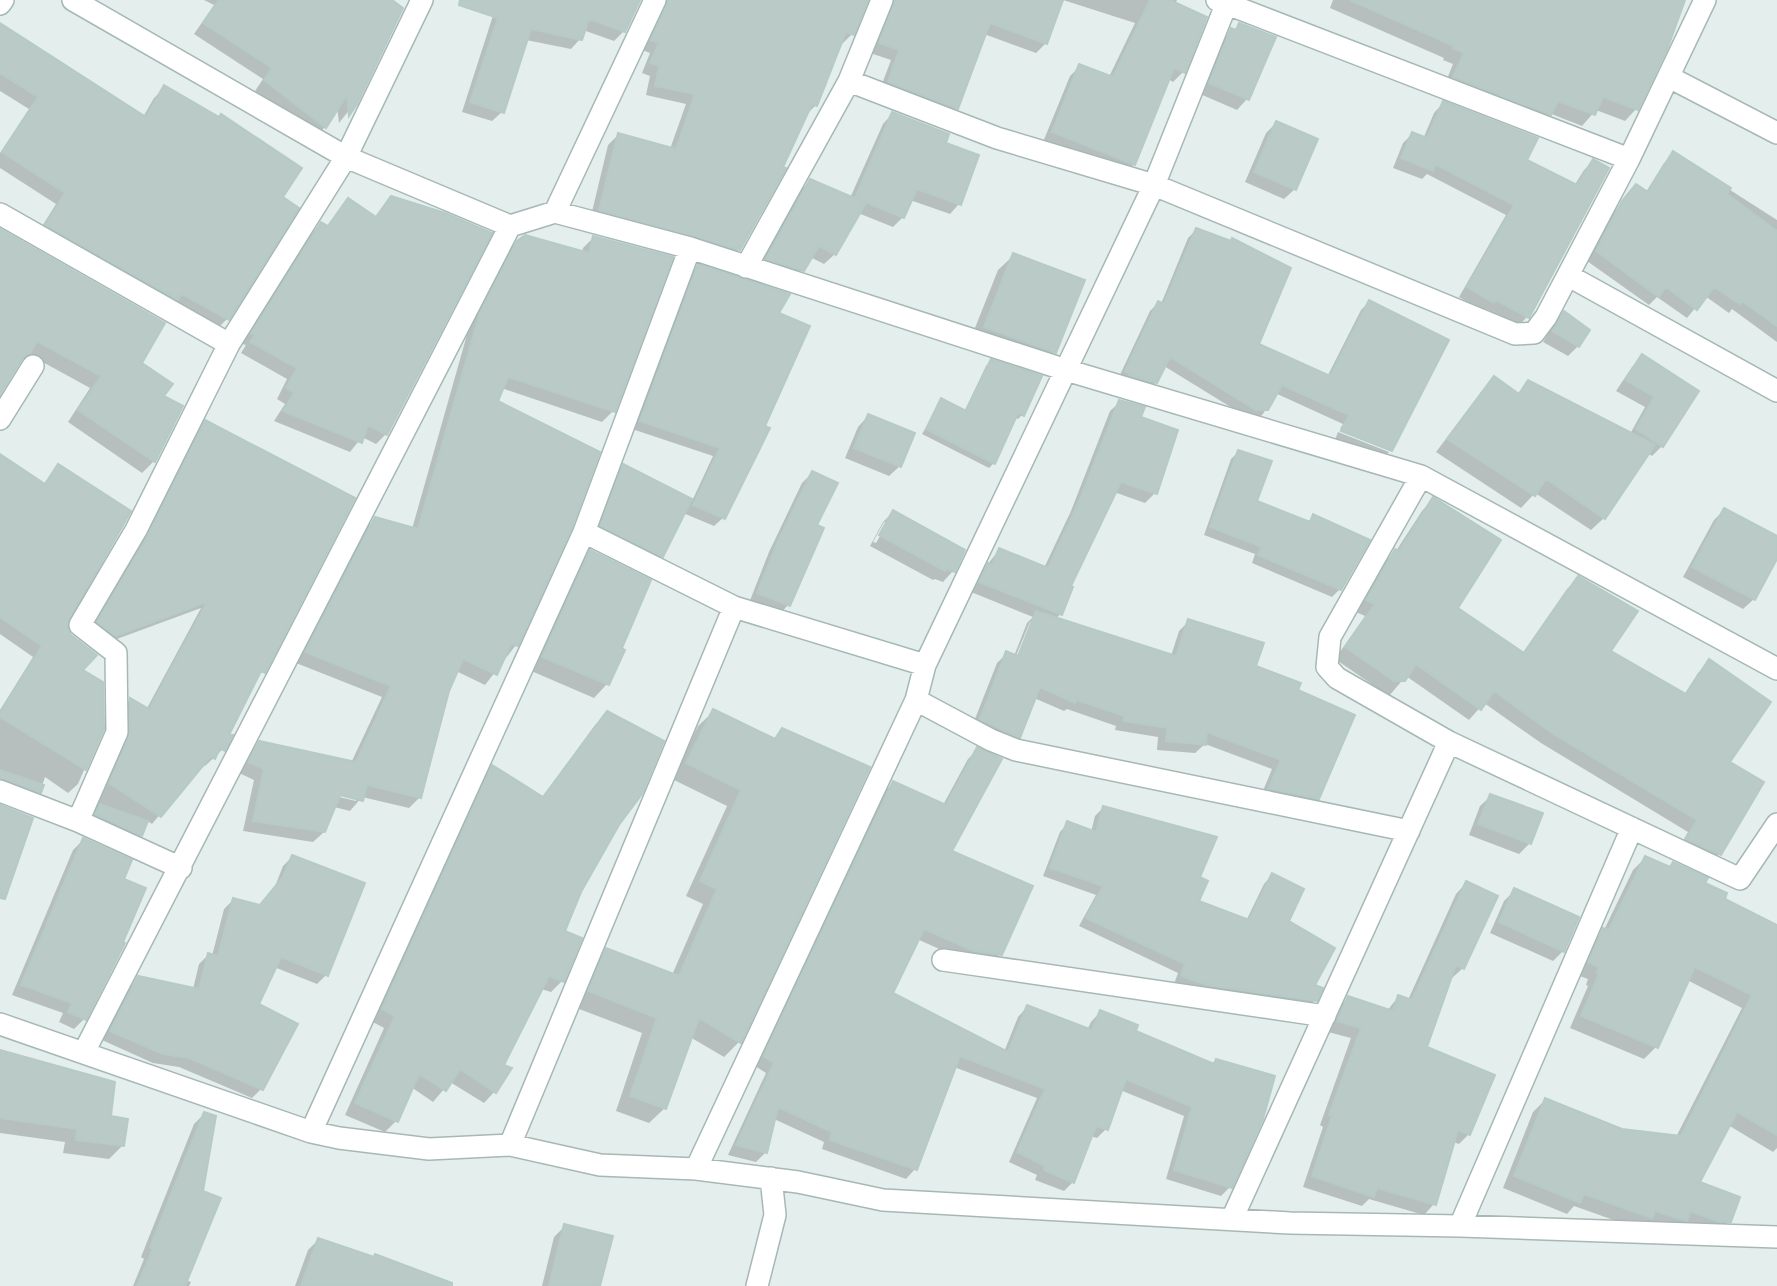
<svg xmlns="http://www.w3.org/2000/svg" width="1777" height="1286" font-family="Arial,sans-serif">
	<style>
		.shadow { fill: #0003; fill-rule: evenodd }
		.building { fill: #b9cac7; stroke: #b6cac6; stroke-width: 2 }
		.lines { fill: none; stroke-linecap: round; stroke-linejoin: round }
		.street-casing { stroke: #a6b8b6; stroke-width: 24 }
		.street { stroke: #fff; stroke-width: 21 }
	</style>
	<rect width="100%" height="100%" fill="#e4efed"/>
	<path class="shadow" d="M204 0H390L355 103 339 123 337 107 325 127 315 137 255 91 263 79 194 34 214 5Z
		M498 0H639L624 31 614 41 583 30 580 39 571 49 526 40 502 112 492 121 462 112Z
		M661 0H866L852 34 842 44 840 43 816 105 806 115 739 249 729 260 590 220 608 145 618 135 670 149 686 104 646 95 650 76 642 73 650 53 642 50Z
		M879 0H1061L1046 43 1036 53 984 34 957 108 947 118 879 92 891 60 870 53Z
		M1063 0H1177L1175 4 1183 72 1173 82 1168 79 1134 164 1124 174 1043 142 1070 76 1080 66 1109 77 1135 23Z
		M1333 0H1684L1636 109 1625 121 1596 110 1582 126 1549 113 1537 125 1443 89 1453 64 1443 60 1444 58 1330 8Z
		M1240 25 1274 38 1247 99 1237 110 1200 94 1221 40Z
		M0 37 143 117 154 98 164 88 219 119 281 198 227 319 216 330 36 236 56 204 0 168V153L29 109 0 91Z
		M1443 103 1525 161 1574 186 1584 170 1593 161 1607 169 1527 317 1518 326 1486 309 1483 311 1459 297 1506 215 1427 174 1422 179 1393 168 1403 143 1412 134 1423 139 1434 113Z
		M892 114 944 144 959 204 950 214 910 200 903 217 893 227 858 213 835 254 824 264 810 257 802 270 792 280 757 269 800 191 810 181 850 198 883 124Z
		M1276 123 1295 189 1284 199 1245 182 1266 133Z
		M1674 154 1777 220V342L1732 309 1729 313 1705 296 1687 318 1657 297 1649 305 1587 261 1613 213 1627 196 1646 192 1664 163Z
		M391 198 386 434 376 444 362 437 350 452 274 421 285 404 277 399 287 379 241 353 246 345 242 344 311 234 321 224 326 227 348 200 374 218Z
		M1196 230 1257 345 1327 377 1361 310 1369 302 1446 341 1390 451V448L1340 429 1343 424 1275 393 1263 414 1255 422 1164 366 1156 382 1147 391 1118 379 1150 311 1158 303 1161 304 1188 238Z
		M0 231 140 364 162 397 181 407 154 461 142 473 68 422 90 388 28 354 16 365 0 391Z
		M521 238 582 253 583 248 593 238 613 411 602 422 501 388 496 401 516 645 485 685 456 671 447 691 420 797 409 808 362 797 350 811 334 807 324 832 313 842 243 831 254 780 239 773 249 754 260 743 351 763 382 697 296 663 364 530 375 519 412 529 470 324 510 249ZM332 792 356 798V801L331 795Z
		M1014 255 1055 352 1039 368 969 343 998 270Z
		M698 266 777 314 723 518 714 526 683 513 661 556 651 566 591 536 613 477 624 466 692 501 713 456 632 429 690 275Z
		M1564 314 1578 346 1568 356 1543 342 1554 324Z
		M1642 356 1697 392 1662 446 1652 456 1647 453 1604 518 1591 530 1535 493 1521 508 1436 452 1482 391 1494 378 1516 395 1529 383 1630 434 1645 407 1616 391 1632 367Z
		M991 361 1022 415 1018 419 1014 417 994 463 989 468 922 434 942 401 964 412 986 366Z
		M1120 402 1138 418 1155 493 1145 503 1114 492 1068 587 1061 614 1055 619 1171 656 1179 631 1189 621 1253 667 1296 691 1318 798 1308 808 1260 798 1272 769 1205 744 1195 753 1157 750 1158 737 1115 730 1116 726 1067 709 1064 711 1034 698 1019 737 1009 746 971 729 997 663 1007 653 1014 656 1027 623 1033 617 971 592 979 575 999 550 1044 568 1071 511 1110 411ZM1030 622H1034L1016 665 1013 663Z
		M868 416 900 466 889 476 845 458 858 427Z
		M206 423 263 671 255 680 227 736 223 749 205 766 202 764 152 824 146 820 140 835 132 843 88 823 122 708 130 700 146 710 201 608 106 643 90 631 139 547 197 431Z
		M1338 432 1389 452 1383 458 1335 440Z
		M1238 452 1255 502 1307 523 1313 516 1340 589 1332 597 1252 563 1255 554 1204 535 1231 459Z
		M59 466 65 624 102 729 78 784 68 793 45 777 40 792 30 802 0 790V710L33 657 0 634V492L43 485Z
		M812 473 815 526 822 529 788 605 779 615 749 603 769 552 802 483Z
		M1433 499 1456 608 1522 654 1567 589 1578 578 1608 652 1684 695 1698 673 1709 662 1728 763 1761 783 1719 854 1708 866 1677 851 1688 832 1541 743 1484 703 1469 720 1406 676 1389 696 1335 659 1365 616 1356 612 1384 562 1396 551 1422 511Z
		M1724 510 1777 538V555L1754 599 1743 609 1683 577 1714 520Z
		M893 512 963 551 953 571 943 582 935 579 933 580 870 546 883 522ZM884 522H888L876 543 873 542Z
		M591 552 619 649 607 684 594 698 529 670 577 565Z
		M714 711 773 740 782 730 739 1042 724 1057 690 1037 665 1108 649 1123 616 1111 642 1033 574 1007 592 965 607 950 672 975 703 904 686 896 727 806 672 779 698 726Z
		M607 714 618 824 579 891 562 932V981L551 992 541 989 502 1065 495 1091 484 1103 450 1082 433 1102 411 1087 396 1121 385 1132 345 1115 384 1028 371 1021 481 779 493 767 542 798 595 725Z
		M977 750 950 852 1000 954 991 964 964 960 917 939 891 994 1004 1052 1018 1017 1027 1007 1087 1030 1091 1022 1100 1012 1133 1032 1212 1065 1216 1061 1230 1187 1221 1196 1166 1179 1184 1116 1120 1090 1106 1129 1097 1138 1090 1136 1073 1182 1064 1191 1035 1180 1037 1175 1009 1162 1037 1098 954 1067 915 1169 906 1179 822 1149 824 1142 774 1119 766 1152 756 1162 728 1155 766 1073 755 1066 884 792 893 783 943 805 968 759Z
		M1491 796 1530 843 1519 854 1469 835 1480 806Z
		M1103 808 1198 878 1196 902 1246 921 1264 884 1272 875 1287 922 1312 986 1315 1000 1307 1009 1174 984 1178 973 1079 926 1096 895 1043 876 1060 832 1068 823 1091 832 1095 816Z
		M83 840 121 880 84 1019 74 1029 59 1022 63 1013 12 995 73 850Z
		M292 857 326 975 317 984 274 967 257 1005 261 1089 252 1098 179 1067 153 1063 102 1040 129 988 139 978 193 989 199 964 208 955 212 956 224 909 233 900 259 906 274 889 283 866Z
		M1645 858 1702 884 1722 899 1777 927V1148L1773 1152 1728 1125 1697 1183 1729 1221 1717 1234 1639 1229 1574 1206 1567 1214 1503 1188 1533 1112 1545 1100 1621 1131 1676 1137 1742 1008 1687 980 1656 1047 1644 1059 1570 1028 1588 986 1586 985 1588 979 1577 975 1592 942 1604 930 1633 870Z
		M1466 883 1463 968 1452 978 1449 977 1424 1048 1469 1134 1459 1144 1453 1142 1434 1204 1424 1215 1369 1199 1362 1206 1303 1187 1323 1127 1320 1125 1351 1038 1328 1032 1338 1008 1348 998 1387 1011 1398 997 1408 1000 1456 894Z
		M1514 891 1563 951 1553 961 1490 933 1504 901Z
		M0 1051 109 1118 123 1145 109 1159 63 1153 65 1142 0 1133Z
		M204 1114 186 1280 191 1282 189 1286H133L144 1259 141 1257 194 1124Z
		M565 1226 598 1286H542L554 1237Z
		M318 1240 418 1286H295L308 1250Z"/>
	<path class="building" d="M219 0H392L403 8 357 104 349 116 347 95 326 128 264 80 272 68 203 23Z
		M460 0H640L625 32 589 19 582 40 531 29 504 113 470 102 498 18 459 5Z
		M668 0H868L854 35 846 32 817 106 812 104 783 167 786 168 740 250 599 210 618 133 676 149 695 94 655 86 659 66 650 63 659 43 650 40Z
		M895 0H1063L1047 44 990 23 958 109 888 82 899 50 879 43Z
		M1150 0H1170L1207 17 1185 73 1174 68 1135 165 1052 132 1079 64 1113 77Z
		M1350 0H1685L1668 47 1638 110 1603 97 1595 115 1558 101 1551 115 1453 77 1464 53 1453 48 1454 46Z
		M0 23 146 117 164 85 219 117 221 114 302 168 283 197 299 208 229 320 182 294 178 300 45 225 65 193 2 152 38 97 0 73Z
		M1239 23 1276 37 1249 100 1209 83 1231 28 1236 30Z
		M1443 101 1538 138 1527 160 1577 185 1593 159 1609 168 1529 318 1496 300 1494 303 1467 287 1514 205 1435 164 1433 171 1401 158 1412 132 1427 138Z
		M892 112 949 134 946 143 979 155 961 205 917 189 904 218 855 198Z
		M1276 121 1318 139 1296 190 1254 172Z
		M1673 151 1731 188 1727 194 1777 231V326L1742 301 1740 304 1714 287 1697 310 1666 287 1659 297 1596 251 1622 201 1636 184 1648 192Z
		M810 179 866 203 836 255 819 246 804 271 766 259Z
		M391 196 445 213 492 233 387 435 368 425 362 443 283 411 294 393 286 388 297 368 250 342 255 335 251 333 321 222 328 226 348 198 376 217Z
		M1196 228 1231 241 1232 238 1291 268 1259 344 1330 376 1369 300 1449 340 1392 451 1341 431 1349 415 1282 385 1268 410H1256L1170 357 1157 383 1129 375 1130 373 1125 371 1158 301 1164 304Z
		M0 229 165 323 142 363 173 384 164 396 183 406 155 462 78 410 101 376 37 341 30 354 22 359 0 394Z
		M525 235 589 253 593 236 673 257 615 412 508 377 498 401 600 452 572 527 518 646 511 644 497 675 463 659 449 691 421 798 367 785 363 801 340 795 325 832 253 821 264 769 248 762 259 741 356 762 391 686 305 652 375 517 418 529 480 312 517 241Z
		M1013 253 1085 280 1056 353 984 327Z
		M698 264 790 294 779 313 810 326 765 426 770 428 725 519 693 505 720 448 640 421Z
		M1564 311 1590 330 1579 347 1552 331Z
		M1642 354 1699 391 1663 447 1636 429 1654 397 1625 380Z
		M991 359 1042 376 1024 416 1018 413 995 464 926 429 941 398 966 411Z
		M1494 376 1519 394 1528 380 1655 445 1605 519 1546 479 1535 496 1447 439Z
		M1119 400 1145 407 1141 417 1178 430 1157 494 1121 482 1071 586 1073 587 1062 615 979 582 988 563 992 565 999 548 1048 568 1080 499Z
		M868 414 915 433 901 467 854 448Z
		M205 420 355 498 265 673 261 671 229 735H233L225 751 220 748 215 759 211 756 161 817 109 783 129 737 130 698 149 709 207 602 115 636 97 622 147 537Z
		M1238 450 1272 461 1257 501 1310 522 1313 514 1370 540 1341 590 1258 555 1262 547 1210 527Z
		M0 454 45 484 58 464 131 511 67 624 71 635 97 655 83 670 103 682 104 729 86 770 0 717V713L42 646 0 617Z
		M623 464 692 499 663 557 600 526Z
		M812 471 838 483 817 525 824 528 790 606 757 593 778 541Z
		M1433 497 1501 540 1458 608 1524 653 1578 576 1638 611 1611 651 1686 694 1709 659 1771 702 1730 762 1764 782 1721 855 1686 839 1697 820 1552 733 1494 691 1481 710 1416 664 1405 681H1394L1345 647 1375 604 1366 600 1395 549 1399 551Z
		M1724 508 1777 536V559L1755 600 1692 567Z
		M893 510 965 550 955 572 946 569 945 571 879 535Z
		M590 550 651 580 622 648 625 650 609 685 542 657Z
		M1036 611 1176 656 1188 619 1264 643 1256 666 1301 683 1298 690 1355 715 1319 799 1268 789 1281 760 1207 732 1206 745 1166 741 1167 728 1124 721V716L1077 700 1075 703 1040 687 1020 738 980 719 1006 651 1018 656Z
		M713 709 775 739 782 728 870 767 741 1043 699 1018 666 1109 630 1096 657 1018 588 991 606 948 679 976 717 889 700 881 741 790 686 763Z
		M607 711 664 741 642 794 619 825 581 892 565 931 582 938 564 982 549 976 504 1065 512 1068 496 1093 460 1069 446 1091 419 1074 398 1122 355 1103 395 1016 382 1009 492 765 543 797Z
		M977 747 1002 759 952 851 1033 886 1002 955 974 951 924 929 893 993 1008 1052 1027 1005 1092 1030 1100 1010 1138 1025 1136 1031 1214 1064 1216 1059 1275 1076 1263 1119 1232 1188 1174 1170 1192 1107 1126 1079 1108 1130 1096 1126 1074 1183 1044 1170 1045 1166 1017 1152 1045 1089 960 1056 917 1170 830 1140 832 1132 778 1107 767 1153 736 1145 774 1063 763 1056 893 781 946 805Z
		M0 770 44 785 41 793 0 778Z
		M1490 794 1543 813 1531 844 1478 824Z
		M100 804 148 821 142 836 95 814Z
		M0 805 33 818 5 899 0 898Z
		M1103 806 1217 837 1200 877 1208 881 1199 901 1249 920 1272 873 1304 889 1289 921 1335 948 1315 985 1323 988 1317 1001 1207 985 1181 976 1185 964 1086 918 1103 886 1050 868 1067 821 1096 832Z
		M83 838 132 860 124 879 146 888 123 942 125 943 86 1020 68 1012 72 1003 21 985Z
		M292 855 365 883 328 976 281 957 259 1004 298 1024 263 1090 189 1058 163 1054 110 1031 138 976 199 989 208 953 218 956 233 898 260 905 283 877Z
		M1645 856 1670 867 1673 862 1708 878 1705 883 1727 893 1725 899 1777 925V1135L1737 1112 1700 1182 1740 1197 1731 1222H1720L1690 1211 1687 1221 1655 1211 1652 1218 1584 1194 1580 1203 1514 1176 1545 1098 1622 1129 1681 1136 1752 995 1695 967 1658 1048 1581 1016 1599 974 1597 973 1599 967 1588 962 1603 928 1609 930Z
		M1466 881 1498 896 1464 969 1456 965 1427 1047 1495 1075 1470 1135 1458 1130 1436 1205 1377 1188 1374 1197 1312 1176 1332 1116 1329 1115 1361 1028 1337 1021 1348 996 1393 1011 1398 995 1412 1000Z
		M1514 888 1579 917 1564 952 1499 922Z
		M0 1050 115 1082 111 1116 128 1119 124 1146 76 1140 77 1129 0 1118Z
		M204 1112 216 1116 203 1191 221 1198 185 1286H137L153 1249 150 1247Z
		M564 1224 613 1236 600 1286H549Z
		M318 1238 374 1257 375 1254 452 1283V1286H301Z"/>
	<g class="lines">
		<g class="street-casing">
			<path id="street" d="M73 0 346 157 510 226 555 212 690 248 1066 370 1421 476 1330 637 1327 667 1337 678 1449 742 1740 879 1777 824
				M1217 0 1629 159
				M0 4 3 0
				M1669 77 1777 133
				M849 81 997 138 1154 185 1515 334 1534 333 1546 317 1629 159 1705 0
				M555 212 655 0
				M0 214 229 344
				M746 267 849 81 882 0
				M1569 276 1777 391
				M0 419 33 366
				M1421 476 1777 669
				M584 532 734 607 925 665
				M916 700 991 740 1016 750 1409 831
				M0 791 78 821 181 868
				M78 821 117 732 116 653 80 625 136 530 229 344 346 157 422 0
				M943 960 1325 1016
				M0 1024 311 1132 339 1138 429 1149 510 1145 600 1165 696 1169 798 1182 883 1200 1290 1223 1460 1226 1777 1237
				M84 1052 510 226
				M311 1132 584 532 690 248
				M510 1145 734 607
				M696 1169 916 700 925 665 1154 185 1228 0
				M1232 1219 1449 742
				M1460 1226 1632 828
				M757 1286 775 1215 771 1178"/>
		</g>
		<use href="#street" class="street"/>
	</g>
</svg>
